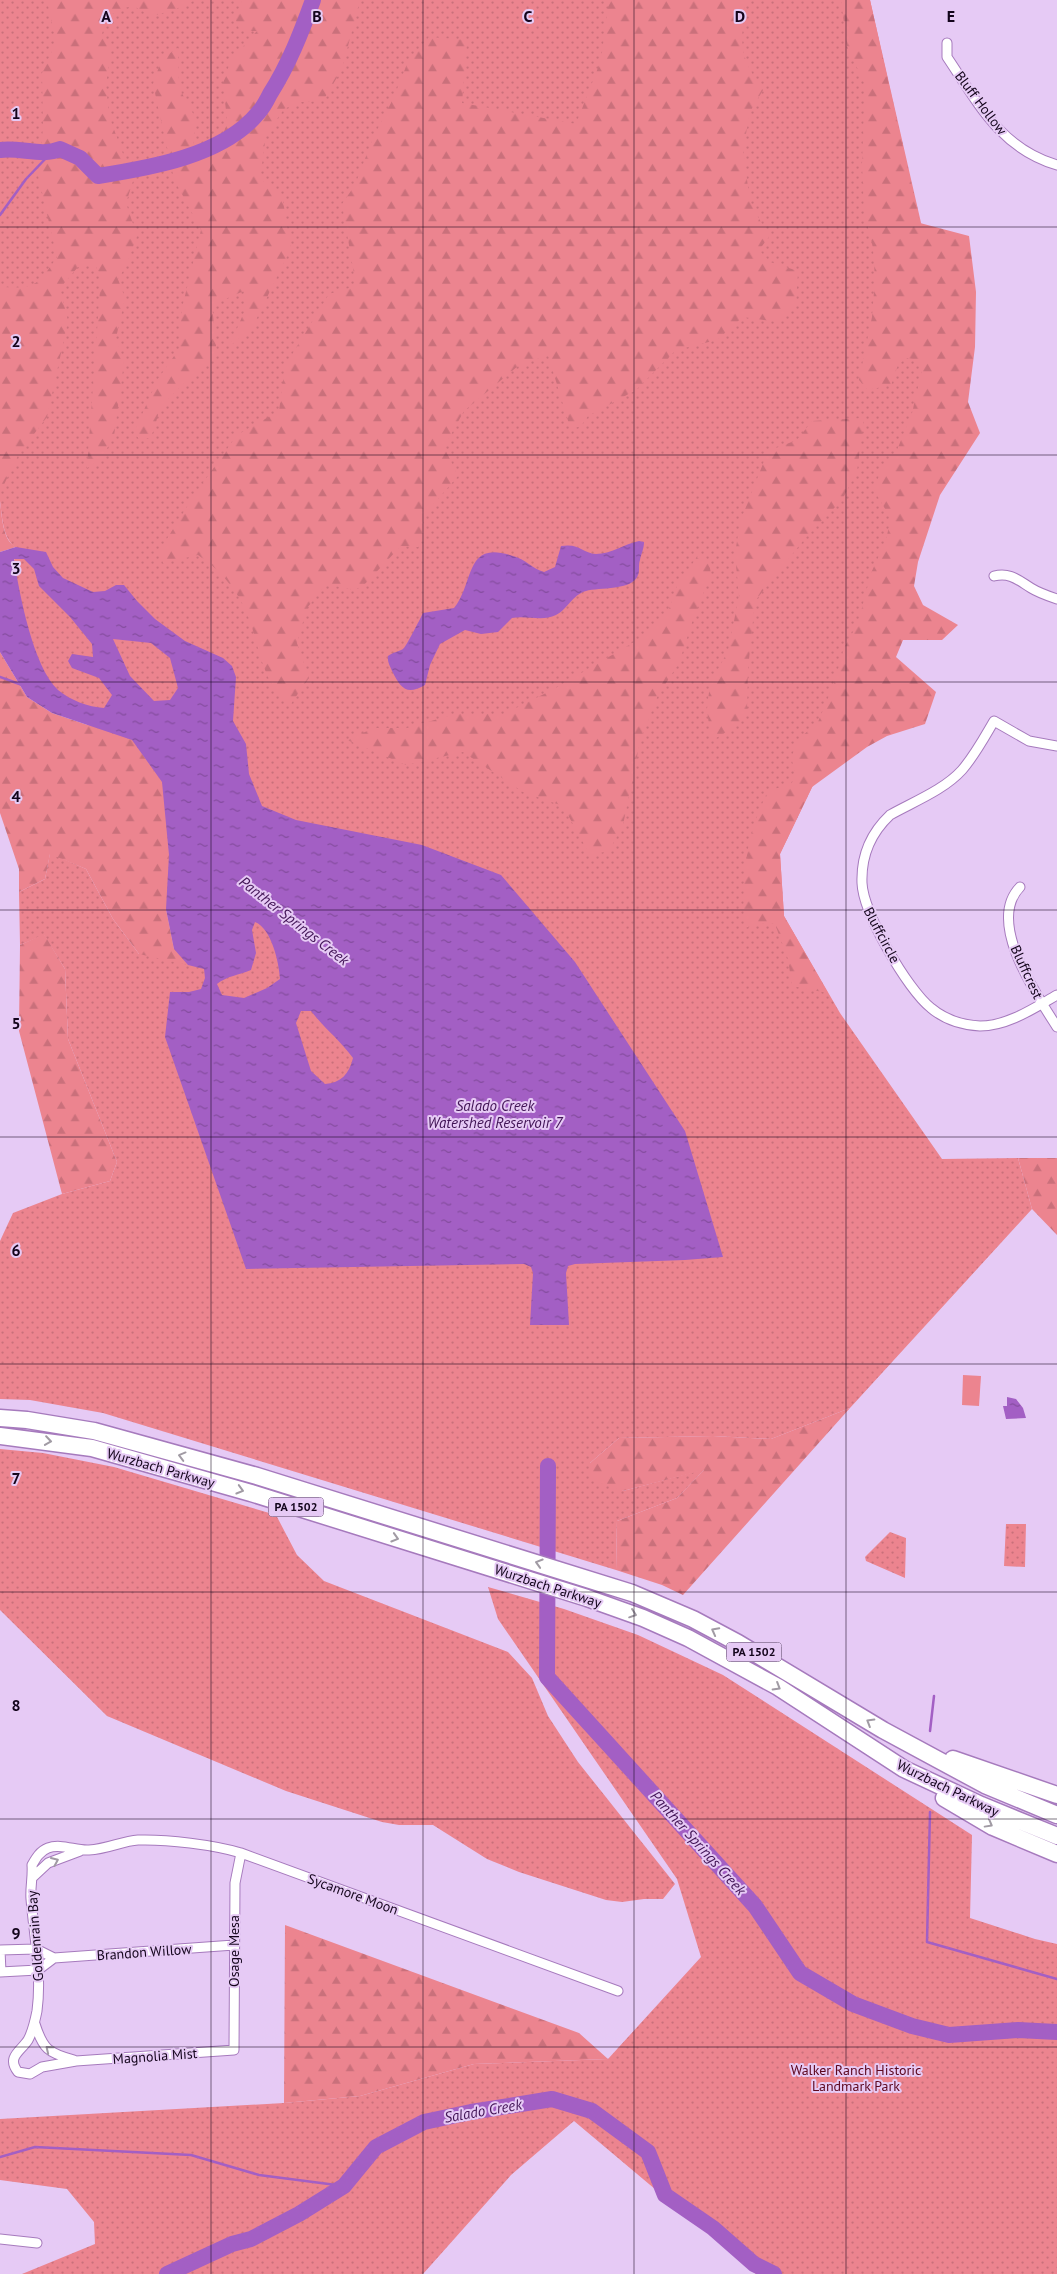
<svg xmlns="http://www.w3.org/2000/svg" width="1057" height="2274" font-family="'PT Sans',sans-serif">
	<style>
		.grass { fill: url(#grass-dots) }
		.forest { fill: url(#forest-firs) }
		.pitch { fill: #ec848f }
		.water { fill: url(#water-ripples); fill-rule: evenodd }
		.lines { fill: none; stroke-linecap: round; stroke-linejoin: round }
		.stream { stroke: #a35fc4; stroke-width: 2.5 }
		.river { stroke: #a35fc4; stroke-width: 16 }
		.minor-casing { stroke: #a67abd; stroke-width: 11 }
		.motorway-casing { stroke: #a67abd; stroke-width: 19 }
		.minor { stroke: #fff; stroke-width: 9 }
		.motorway { stroke: #fff; stroke-width: 16 }
		.oneway { stroke: #a19ba4 }
		.grid { fill: none; stroke: #13041b; stroke-width: 1; stroke-opacity: 0.55 }
		.labels { text-anchor: middle; stroke-width: 4; stroke-linejoin: round; paint-order: stroke }
		.shield { fill: #e6caf5; stroke: #523f5c; stroke-width: 1 }
		.shield-label { font-size: 12px; font-weight: bold; fill: #13041b }
		.street-label { font-size: 14px; fill: #13041b; stroke: #e6caf5 }
		.park-label { font-size: 14px; fill: #5c061d; stroke: #e6caf5 }
		.water-label { font-size: 15px; font-style: italic; fill: #411455; stroke: #e6caf5 }
		.grid-label { font-size: 16px; text-anchor: middle; font-weight: bold; fill: #13041b; stroke: #e6caf5; stroke-width: 4; stroke-linejoin: round; paint-order: stroke }
	</style>
	<defs>
		<pattern id="grass-dots" width="8" height="8" patternUnits="userSpaceOnUse" patternTransform="scale(1.25)"><rect width="8" height="8" fill="#ec848f"/><path d="M2 2h.1M6 6h.1" fill="none" stroke="#ca707b" stroke-width="1.8" stroke-linecap="round"/></pattern>
		<pattern id="forest-firs" width="22" height="20" patternUnits="userSpaceOnUse" patternTransform="scale(1.25)"><rect width="22" height="20" fill="#ec848f"/><path d="M5 1l3.5 6h-7zM16 11l3.5 6h-7z" fill="#ca707b"/></pattern>
		<pattern id="water-ripples" width="26" height="14" patternUnits="userSpaceOnUse" patternTransform="scale(1.25)"><rect width="26" height="14" fill="#a35fc4"/><path d="M2 4q2-2 4 0t4 0M15 11q2-2 4 0t4 0" fill="none" stroke="#844c9e"/></pattern>
	</defs>
	<rect width="100%" height="100%" fill="#e6caf5"/>
	<path class="grass" d="M0 0H870L930 262 941 405 845 719 780 854 784 916 840 1013 942 1159 1018 1158 1032 1209 850 1408 771 1439 713 1436 619 1438 590 1463 623 1491 705 1469 677 1498 617 1521 616 1570 103 1413 30 1400 0 1399V1241L13 1213 62 1194 110 1181 117 1162 68 1039 65 969 44 935 20 945 19 892 45 879 50 853 86 869 113 919 139 954 174 949 166 909 90 727 0 652 16 548C2 538 2 515 0 501Z
		M0 1449 43 1453 114 1467 276 1515 297 1555 324 1581 508 1652 532 1678 548 1716 578 1762 675 1884 663 1899H644L622 1902 606 1900 519 1872 487 1859 433 1825H399L382 1822 286 1791 107 1716 0 1610Z
		M1006 1524H1026L1025 1567 1004 1566Z
		M890 1532 906 1538 905 1578 866 1561 865 1557Z
		M488 1587 564 1609 638 1635 723 1675 972 1835 970 1918 1035 1939 1057 1944V2274H756L574 2121 511 2175 423 2274H22L95 2244 94 2222 67 2189 0 2180V2119L284 2103 360 2096 474 2064 608 2059 701 1957 677 1879 498 1619Z"/>
	<path class="forest" d="M47 0H195L174 10 152 16 133 6C114 10 108 14 102 34L111 50 106 85 109 116 133 181 126 203 137 236 126 266 118 279 125 298 116 338 124 362 114 436 101 459 87 468 101 276 95 265 78 267 60 288 68 321 47 417 18 455 0 493V287C36 289 37 286 57 257L38 175 43 128 42 73 56 42Z
		M242 0H360L342 69 323 101 300 102 284 109 266 135 260 179 282 195 291 248 253 326 229 347 245 310 246 290 212 305 217 356C205 364 163 400 159 412 156 421 155 429 150 438L139 439 134 432 158 379 179 349 182 308 201 230 174 179 153 84 162 58 178 48 179 88 196 119 192 160 220 149 227 120 223 83 231 60 257 31H240L235 18Z
		M609 0H745C742 44 736 52 763 90L750 112 743 150 750 202 769 237 759 250 770 262 798 271 796 302 779 322 743 317 717 340 676 350 636 390 588 416 581 426 575 428 569 424 548 355 518 366 464 411 444 447 458 476 423 516 424 536 418 547 401 546 363 586 354 590 326 584 307 608 297 643 309 678 290 705C258 678 261 644 245 609 235 587 218 568 198 555L163 563 160 550 193 497 237 435 279 411 285 366 329 294 356 286 342 204 355 185 373 138 393 99 407 64 429 37 467 40 462 103 576 124 601 60Z
		M841 0H870L920 223 969 236 976 292 975 347 968 402 980 433 940 495 918 562 914 586 923 605 958 625 942 640H903L896 657 936 692 925 724 887 736 867 747 812 787 780 854 784 916 828 993 792 986 788 959 775 924 766 923 744 928C743 874 744 840 768 791L791 784 796 776 791 757 800 738 818 722 834 684 844 648 858 623 871 573 885 543 891 519 874 490 881 470 895 455 912 413 922 370 920 360 906 358 898 365 891 385 868 390 859 380 872 317 875 279 873 248 864 210 862 164 865 85 847 46Z
		M864 418 857 471 842 500 806 537 755 601 748 669 747 709 738 725 711 741 707 709 710 684 728 651 739 596 735 554 740 522 768 451 797 440 812 421Z
		M0 501C2 515 2 540 16 547L0 552Z
		M699 554 709 560 711 575 695 613 679 663 657 697 640 742 623 825 609 851 590 855 563 806 523 792 463 752 406 765 347 740 374 728H407L455 714H504L554 689 641 638 667 615 677 586Z
		M0 652 27 697 52 713 132 740 162 782 169 855 166 909 174 949 188 965 139 954 113 919 86 869 50 854 45 879 19 892V869L0 813Z
		M44 934 65 969 68 1039 117 1162 110 1181 62 1194 19 1031 20 945Z
		M1018 1158H1057V1235L1032 1209Z
		M850 1408 683 1595 662 1585 616 1570 617 1521 677 1498 704 1470 623 1491 591 1480 590 1463 619 1438 713 1436 771 1439Z
		M285 1925 579 2033 608 2059 474 2064 360 2096 284 2103Z"/>
	<path class="pitch" d="M963 1375 981 1376 979 1406 962 1405Z"/>
	<path class="water" d="M639 541 644 542C644 549 641 554 640 560 638 565 640 571 638 575 633 591 599 587 586 591 572 595 568 609 556 615 542 622 527 615 512 618L498 632 481 634 465 630 440 644 430 665 425 685C406 696 401 688 392 671 390 666 387 662 388 656 393 652 398 652 403 649 406 647 420 619 423 613L454 608C475 582 464 539 513 556 525 559 533 569 544 572L555 567 561 546C580 543 582 553 596 554 611 554 624 544 639 541Z
		M16 547 46 552 53 567 63 578 93 592 105 591 116 585H124L137 601 155 619 185 641 223 658 232 666 236 677 233 721 246 744 249 774 262 806 296 820 422 845 501 875 575 962 685 1131 723 1257 685 1260 575 1264 568 1266 566 1273 569 1325H530L533 1273 531 1267 524 1264 246 1269 165 1037 170 992H189L201 989 205 978 204 969 188 965 174 949 166 909 169 855 162 782 132 740 52 713 27 697 0 652V552ZM14 559H24L34 569 39 586 70 617 92 644 93 657 72 654 68 661 72 668 99 678 112 695 104 708C88 707 70 700 58 690 33 667 19 592 14 559ZM113 639 151 643 170 658 178 688 170 700 154 701 130 676ZM255 922C272 929 279 963 280 979L267 988 244 998 222 995 217 984C227 976 239 975 251 970L256 953 252 930ZM301 1011H311C324 1028 340 1040 353 1058 349 1074 341 1083 325 1084L311 1071 296 1023Z
		M1007 1397 1016 1399 1023 1408 1026 1418 1006 1419 1003 1406H1007Z"/>
	<g class="lines">
		<path class="stream" d="M0 215 26 179 50 154
			M0 677 22 685
			M930 1731 934 1696
			M930 1812 927 1942 1057 1979
			M0 2157 35 2147 191 2155 259 2175 344 2186"/>
		<path class="river" d="M0 150C20 147 42 157 60 149L80 158 98 176C149 168 223 156 258 113 263 108 267 100 270 94 289 64 301 33 313 0
			M548 1466 547 1677 755 1906 800 1973 853 2004 912 2026 949 2035 1018 2030 1057 2032
			M167 2274 232 2244 251 2239 299 2214 344 2186 376 2147 424 2122 471 2112 552 2099 592 2111 648 2152 665 2195 713 2228 754 2264 774 2274"/>
		<g class="minor-casing">
			<path id="minor" d="M947 43V57C978 103 1000 148 1057 165
				M994 576C1010 572 1018 580 1031 588 1039 593 1048 596 1057 599
				M1057 746 1029 741 994 721C984 738 975 755 962 770 944 790 913 802 890 815 871 833 861 856 862 883 863 913 907 989 931 1008 944 1019 962 1025 980 1026 1008 1026 1034 1008 1057 995
				M1020 887C986 922 1036 994 1057 1027
				M241 1853 235 1883 234 2050 76 2061 42 2067 30 2074 18 2072C6 2057 21 2051 28 2040 33 2031 35 2021 37 2011 42 1974 34 1936 31 1899 30 1888 33 1877 32 1865 36 1858 40 1851 48 1848 61 1843 76 1851 89 1850 108 1849 122 1841 138 1840 166 1839 215 1845 241 1853L618 1991
				M33 1877 48 1863 80 1851
				M0 1950 36 1949 54 1958 234 1945
				M0 1950 1 1972
				M0 1972 38 1970 54 1958
				M35 2024C43 2049 48 2053 74 2060
				M0 2239 37 2243"/>
		</g>
		<g class="motorway-casing">
			<path id="motorway" d="M0 1418 27 1420 94 1431 257 1476 632 1593 693 1619 738 1643 883 1730 985 1785 1057 1815
				M0 1436 92 1448 251 1493 587 1598 643 1618 688 1638 778 1687 904 1769 981 1805 1057 1836
				M953 1759 1057 1795
				M944 1798 993 1827 1057 1854"/>
		</g>
		<use href="#minor" class="minor"/>
		<use href="#motorway" class="motorway"/>
	</g>
	<defs><path id="oneway-chevron" d="M-2-3.5L2.5 0L-2 3.5" fill="none" stroke-width="1.6" stroke-linecap="round" stroke-linejoin="round" transform="scale(1.25)"/></defs>
	<g class="oneway">
		<use href="#oneway-chevron" transform="translate(48 1441) rotate(8)"/>
		<use href="#oneway-chevron" transform="translate(182 1456) rotate(-165)"/>
		<use href="#oneway-chevron" transform="translate(240 1490) rotate(16)"/>
		<use href="#oneway-chevron" transform="translate(395 1538) rotate(17)"/>
		<use href="#oneway-chevron" transform="translate(539 1563) rotate(-163)"/>
		<use href="#oneway-chevron" transform="translate(633 1614) rotate(19)"/>
		<use href="#oneway-chevron" transform="translate(715 1631) rotate(-152)"/>
		<use href="#oneway-chevron" transform="translate(777 1687) rotate(31)"/>
		<use href="#oneway-chevron" transform="translate(870 1722) rotate(-149)"/>
		<use href="#oneway-chevron" transform="translate(989 1824) rotate(29)"/>
		<use href="#oneway-chevron" transform="translate(55 1861) rotate(-24)"/>
		<use href="#oneway-chevron" transform="translate(49 2049) rotate(-141)"/>
	</g>
	<path class="grid" d="M211 0V2274M423 0V2274M634 0V2274M846 0V2274M0 227H1057M0 455H1057M0 682H1057M0 910H1057M0 1137H1057M0 1364H1057M0 1592H1057M0 1819H1057M0 2047H1057"/>
	<g class="labels">
		<g class="shield">
			<rect x="268.5" y="1497.5" width="55" height="19" rx="4"/>
			<rect x="726.5" y="1642.5" width="55" height="19" rx="4"/>
		</g>
		<g class="shield-label">
			<text x="296" y="1511">PA 1502</text>
			<text x="754" y="1656">PA 1502</text>
		</g>
		<g class="street-label">
			<text transform="translate(981 103) rotate(53)" y="5">Bluff Hollow</text>
			<text transform="translate(882 935) rotate(62)" y="5">Bluffcircle</text>
			<text transform="translate(1027 972) rotate(65)" y="5">Bluffcrest</text>
			<text transform="translate(161 1468) rotate(16)" y="5">Wurzbach Parkway</text>
			<text transform="translate(548 1586) rotate(18)" y="5">Wurzbach Parkway</text>
			<text transform="translate(948 1788) rotate(26)" y="5">Wurzbach Parkway</text>
			<text transform="translate(353 1894) rotate(20)" y="5">Sycamore Moon</text>
			<text transform="translate(35 1936) rotate(-94)" y="5">Goldenrain Bay</text>
			<text transform="translate(234 1951) rotate(-90)" y="5">Osage Mesa</text>
			<text transform="translate(144 1952) rotate(-4)" y="5">Brandon Willow</text>
			<text transform="translate(155 2056) rotate(-4)" y="5">Magnolia Mist</text>
		</g>
		<g class="park-label">
			<text x="856" y="2075">Walker Ranch Historic<tspan x="856" dy="16">Landmark Park</tspan></text>
		</g>
		<g class="water-label">
			<text transform="translate(294 921) rotate(38)" y="5">Panther Springs Creek</text>
			<text x="495" y="1111">Salado Creek<tspan x="495" dy="17">Watershed Reservoir 7</tspan></text>
			<text transform="translate(698 1843) rotate(48)" y="5">Panther Springs Creek</text>
			<text transform="translate(483 2111) rotate(-10)" y="5">Salado Creek</text>
		</g>
	</g>
	<g class="grid-label">
		<text x="106" y="22">A</text>
		<text x="317" y="22">B</text>
		<text x="528" y="22">C</text>
		<text x="740" y="22">D</text>
		<text x="951" y="22">E</text>
		<text x="16" y="119">1</text>
		<text x="16" y="347">2</text>
		<text x="16" y="574">3</text>
		<text x="16" y="802">4</text>
		<text x="16" y="1029">5</text>
		<text x="16" y="1256">6</text>
		<text x="16" y="1484">7</text>
		<text x="16" y="1711">8</text>
		<text x="16" y="1939">9</text>
	</g>
</svg>
